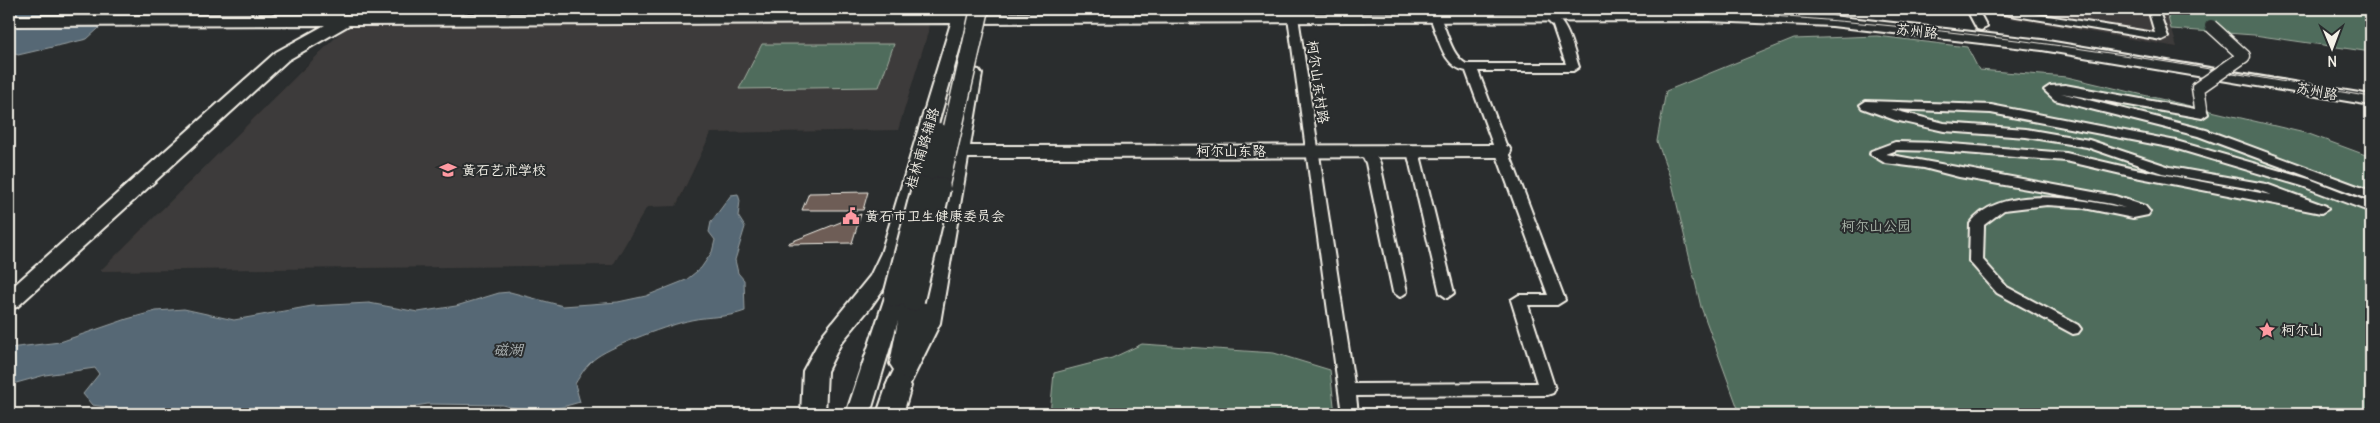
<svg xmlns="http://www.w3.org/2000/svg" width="2380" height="423" font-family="Delius,'LXGW WenKai TC',sans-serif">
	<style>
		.built { fill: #3e3b3a }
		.green { fill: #506c5b; stroke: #a2aea2 }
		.water { fill: #576874; stroke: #969fa2 }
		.building { fill: #6e5d56; stroke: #f4f1e8 }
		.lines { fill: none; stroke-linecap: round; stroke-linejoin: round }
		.street-casing { stroke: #f4f1e8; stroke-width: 4 }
		.secondary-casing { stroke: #f4f1e8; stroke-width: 4 }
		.primary-casing { stroke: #f4f1e8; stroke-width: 4 }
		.street { fill: #2a2d2e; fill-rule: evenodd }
		.secondary { fill: #2a2d2e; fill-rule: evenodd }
		.primary { fill: #2a2d2e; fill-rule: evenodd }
		.tram { stroke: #f4f1e8; stroke-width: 1 }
		.street-bridge-casing { stroke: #f4f1e8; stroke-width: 15; stroke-linecap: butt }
		.secondary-bridge-far1-casing { stroke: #f4f1e8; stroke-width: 21; stroke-linecap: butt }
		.secondary-bridge-casing { stroke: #f4f1e8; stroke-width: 26; stroke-linecap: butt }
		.street-bridge { stroke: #2a2d2e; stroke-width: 12 }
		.secondary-bridge-far1 { stroke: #2a2d2e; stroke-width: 18 }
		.secondary-bridge { stroke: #2a2d2e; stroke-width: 22 }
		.labels { text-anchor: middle; stroke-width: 4; stroke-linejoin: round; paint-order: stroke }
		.street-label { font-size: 14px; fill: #f4f1e8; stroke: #2a2d2e }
		.poi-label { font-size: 14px; fill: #f4f1e8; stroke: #2a2d2e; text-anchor: start }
		.park-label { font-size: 14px; fill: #aab5a9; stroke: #2a2d2e }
		.water-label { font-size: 15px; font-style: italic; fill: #adb3b4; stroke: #2a2d2e }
	</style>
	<rect width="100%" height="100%" fill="#2a2d2e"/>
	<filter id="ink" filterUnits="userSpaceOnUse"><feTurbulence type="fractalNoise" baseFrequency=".02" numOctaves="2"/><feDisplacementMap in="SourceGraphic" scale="10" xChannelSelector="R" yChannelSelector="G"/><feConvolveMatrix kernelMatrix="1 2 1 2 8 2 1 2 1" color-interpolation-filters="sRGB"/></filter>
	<g filter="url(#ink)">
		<path class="built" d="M1941 9H2166L2177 47 1973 12Z
			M374 20H929L928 32 898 130 711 133 676 206 647 207 613 265 100 271 344 29Z"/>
		<path class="green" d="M2166 9H2371V52L2254 35 2171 29Z
			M1877 36 1967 47 1979 70 2067 77 2309 134 2371 157V414H1740L1701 307 1672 183 1657 141 1666 91 1794 39Z
			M762 44H894L879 87 739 89Z
			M1142 344 1274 353 1330 370 1335 414H1050L1054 373 1112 358Z"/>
		<path class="water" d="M9 9H120L87 39 18 55 9 50Z
			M738 194 740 201 738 216 745 227 735 260 738 273 744 280 745 311C727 318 709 316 691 320 669 325 616 344 597 357 587 364 581 374 575 384L580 402 548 411 523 410 502 405 428 404 365 414H125L120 409 92 405 83 394 99 374 95 368 45 375 9 385V348L60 342 127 319 156 311 184 309 234 320 312 306 369 303 418 312 456 306 499 293 510 292 563 306 618 302 646 296 686 280 701 268 712 252 715 240 709 232 711 222 731 195Z"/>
		<path class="building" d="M868 192 863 210H802L809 193Z
			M861 214 852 243 788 244V243Z"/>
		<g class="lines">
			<g class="street-casing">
				<path id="street" d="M1970 9H2004L2155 33 2148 9H2158L2168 37 2162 40 1980 10 1979 12 1987 27 1981 30 1977 29 1968 12Z
					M1434 13 1438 14C1448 30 1449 53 1466 64H1566L1553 26 1543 16 1548 13C1568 18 1573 50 1579 67L1573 71H1478L1565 300 1557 305H1528L1555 389 1553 393 1547 395 1356 396 1358 414H1342L1288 17 1293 14 1298 17 1354 384 1537 383 1511 300 1519 295H1548L1466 71C1441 66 1439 35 1429 16Z
					M2065 85 2195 109 2197 105H2205L2208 114 2202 118 2061 93 2206 130 2371 191V200L2198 136 2055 100 2044 90 2050 86Z
					M1866 101 1991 105 2176 141 2312 180 2371 203V212L2302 186 2174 148 1991 113 1890 109 1944 123 2026 129 2089 140 2170 167 2266 184 2326 206 2328 209 2321 213 2130 176 2066 161 1939 151 1897 150 1886 154 2115 196 2145 206 2150 212 2148 215 2133 218 2079 207 2047 205 2004 210 1984 225 1983 260 2007 287 2078 325 2081 329 2078 333 2073 334 1997 293 1969 261 1970 224C2000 182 2082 200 2125 208L2112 204 1959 177 1924 168 1885 163 1870 154 1871 151 1895 142 1939 143 2066 153 2130 168 2271 195 2258 190 2162 173 2087 147 2026 137 1944 131 1895 120 1862 108 1860 105Z
					M1366 147 1371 148 1380 163 1407 292 1400 297 1393 292 1366 163 1360 151Z
					M1413 147 1419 151 1454 293 1447 298 1440 293 1407 151Z"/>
			</g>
			<g class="secondary-casing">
				<path id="secondary" d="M955 9H971L970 13 1709 11 1832 16 2042 40 2371 95V105L2042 50 1832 26 1709 21 967 23 901 253 891 278 870 308 841 343 827 371 825 414H801L803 371 823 334 870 276 881 253 951 23 349 25 288 60 17 307 9 309V290L276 52 325 25 9 26V16L954 13Z
					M973 69 979 70 982 74 970 146 1502 145 1509 147 1511 151 1509 155 1502 157 968 158 940 323 906 392 898 394 890 392 886 386 894 370 890 364 898 321 870 414H846L887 291 895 289 903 291 905 295 913 293 923 298 964 74 967 70Z"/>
			</g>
			<g class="primary-casing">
				<path id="primary" d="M898 377 907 379 911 386 903 414H877L889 379Z"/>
			</g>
			<use href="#street" class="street"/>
			<use href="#secondary" class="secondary"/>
			<use href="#primary" class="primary"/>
			<path class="tram" d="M972 9 975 14 984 15 1707 12C1797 17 1886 24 1975 35 2108 50 2239 74 2371 97"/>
			<g class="street-bridge-casing">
				<path id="street-bridge" d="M2201 108 2198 88 2244 56 2211 26"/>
			</g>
			<g class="secondary-bridge-far1-casing">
				<path id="secondary-bridge-far1" d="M923 189 938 132
					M939 189 980 9"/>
			</g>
			<g class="secondary-bridge-casing">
				<path id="secondary-bridge" d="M895 296 923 188
					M913 300 939 188"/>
			</g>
			<use href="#street-bridge" class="street-bridge"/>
			<use href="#secondary-bridge-far1" class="secondary-bridge-far1"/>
			<use href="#secondary-bridge" class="secondary-bridge"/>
		</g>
	</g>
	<defs>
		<g id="school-bare" transform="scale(1.35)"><path d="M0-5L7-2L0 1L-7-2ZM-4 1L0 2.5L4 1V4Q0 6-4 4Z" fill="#ff9aa2" stroke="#2a2d2e" stroke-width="2.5" paint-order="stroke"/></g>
		<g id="civic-bare" transform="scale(1.35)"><path d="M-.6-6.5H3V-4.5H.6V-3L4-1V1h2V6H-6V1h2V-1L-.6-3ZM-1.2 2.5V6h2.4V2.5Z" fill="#ff9aa2" stroke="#2a2d2e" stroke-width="2.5" paint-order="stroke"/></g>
		<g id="sight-bare" transform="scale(1.35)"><path d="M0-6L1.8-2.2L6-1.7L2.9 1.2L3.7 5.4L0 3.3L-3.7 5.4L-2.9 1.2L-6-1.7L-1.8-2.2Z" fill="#ff9aa2" stroke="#2a2d2e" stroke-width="2.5" paint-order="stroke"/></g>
	</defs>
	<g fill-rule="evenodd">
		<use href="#school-bare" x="448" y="170"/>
		<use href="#civic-bare" x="851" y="216"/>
		<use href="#sight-bare" x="2267" y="330"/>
	</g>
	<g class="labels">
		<g class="street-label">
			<text transform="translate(1917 31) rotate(6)" y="5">苏州路</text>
			<text transform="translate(1318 82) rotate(82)" y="5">柯尔山东村路</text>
			<text transform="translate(2317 91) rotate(10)" y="5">苏州路</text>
			<text transform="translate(922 148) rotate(-73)" y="5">桂林南路辅路</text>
			<text x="1231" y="156">柯尔山东路</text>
		</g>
		<g class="poi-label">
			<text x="462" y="175">黄石艺术学校</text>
			<text x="865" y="221">黄石市卫生健康委员会</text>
			<text x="2281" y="335">柯尔山</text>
		</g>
		<g class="park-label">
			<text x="1876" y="231">柯尔山公园</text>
		</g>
		<g class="water-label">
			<text x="508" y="355">磁湖</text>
		</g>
	</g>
	<rect width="2380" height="423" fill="none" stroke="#2a2d2e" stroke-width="30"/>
	<rect x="15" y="15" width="2350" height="393" fill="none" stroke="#f4f1e8" stroke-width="2" filter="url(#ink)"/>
	<g transform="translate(2332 48) rotate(179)" stroke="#2a2d2e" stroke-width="4" paint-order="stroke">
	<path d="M0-4L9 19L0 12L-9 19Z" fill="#f4f1e8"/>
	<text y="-8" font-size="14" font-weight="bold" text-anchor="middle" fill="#f4f1e8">N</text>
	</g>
</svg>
